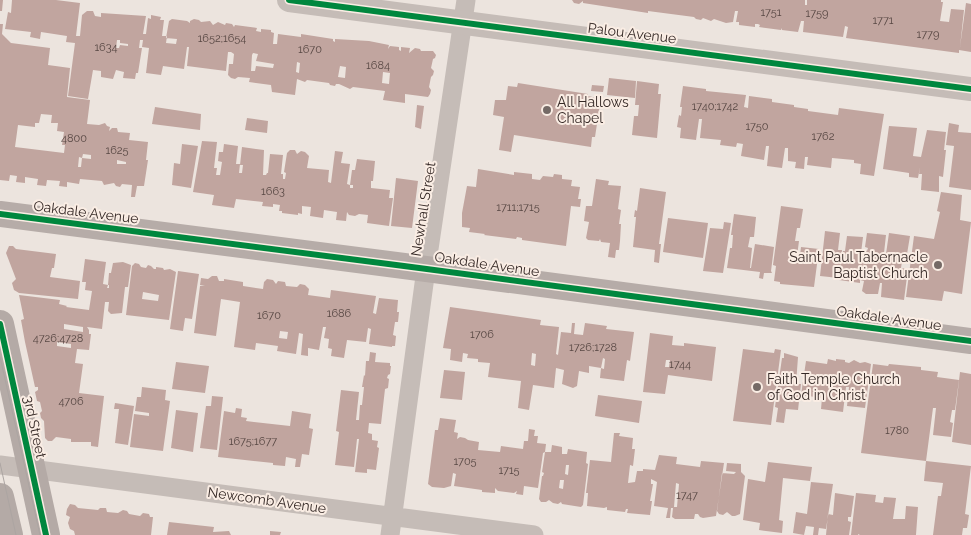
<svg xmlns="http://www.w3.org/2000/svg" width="971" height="535" font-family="Raleway,sans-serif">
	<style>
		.building { fill: #c1a59f; fill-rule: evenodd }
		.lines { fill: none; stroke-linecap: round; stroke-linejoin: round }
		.minor { stroke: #c5bcb7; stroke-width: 19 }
		.tertiary { stroke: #c5bcb7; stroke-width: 24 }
		.secondary { stroke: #b6aca8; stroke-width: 26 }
		.primary { stroke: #b4aaa6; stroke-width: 28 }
		.tram { stroke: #aca5a2; stroke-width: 1 }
		.cycleway-casing { stroke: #faede4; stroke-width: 9 }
		.cycleway { stroke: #00873e; stroke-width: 6 }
		.poi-dot { fill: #756a66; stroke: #faede4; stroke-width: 2 }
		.labels { text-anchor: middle; stroke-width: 4; stroke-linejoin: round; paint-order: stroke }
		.number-label { font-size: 11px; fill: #584844 }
		.street-label { font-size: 14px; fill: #352926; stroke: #faede4 }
		.poi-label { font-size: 14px; fill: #352926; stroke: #faede4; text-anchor: start }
	</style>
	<rect width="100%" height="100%" fill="#ece4de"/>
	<path class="building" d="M0 0H3L2 11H0Z
		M12 0H56L80 3 76 36H80L82 15 87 11H93L95 16 101 17V13L146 16 143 34H146L148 18 151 19V15L161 17 160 20H164L162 36H167L166 43 176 44 177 39 166 38 169 21 172 19 187 21 190 23V21L194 19 199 20 201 22 210 21 213 25 218 22 225 25 226 23 232 24 234 27 235 25 257 28 256 31 261 32V29L271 30V32L274 33 273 44H277L278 34 301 37V34L333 39V41L335 42V39L369 41 389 45 388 49 390 46 399 47V50L401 51V47L410 48 409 53 415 48 420 49 421 51H433L436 55 435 58 433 59 431 68 434 71 433 75 431 77 429 87 431 90 430 94 428 97 405 94V103L383 100 385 91 353 87 350 89 339 84H336L335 86 330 85 329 83 307 80 305 82 297 79 295 95 272 92 271 85 249 82 250 78 238 77 235 79 231 78 228 75 229 64H233L234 54 231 52H228L226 71 187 66 189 47H187L184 69 163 66 161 75 146 73 149 48 142 47 143 40H140L139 48H142L138 73H136L135 79 123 78 124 72 116 70 113 79 101 77V71L93 70 88 99 68 96 75 43 66 42 67 36 41 32 40 39 30 37 31 32 5 29 8 12 11 13ZM117 40H120V43L128 44V46L120 45 119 48H116ZM253 53 258 54 256 61 274 64 273 68 256 66 255 71H251L252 55ZM297 62 300 63 299 73 296 72ZM340 66 346 67 345 78 338 77ZM383 72 390 73 389 84 382 83Z
		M572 0H805V5H807V0H941V2H943L940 21 949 22 951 9 964 10 960 47 966 3 971 4V52L959 50V53L846 38 848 27 845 26 843 37 803 32 804 21H801L798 32 782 30V28L781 30 759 27 760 25 758 24H755V27L739 25V22H736L738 11H735L733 22 726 23 714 19 711 21 703 18 701 20 696 19 694 17 648 11V13L583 3V1L579 4 574 3Z
		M0 24H3L2 34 11 43 50 48 48 65 70 68 67 97 90 100 87 124 99 125 105 123 107 126 110 127 109 131 112 128H117L118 132 130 133 129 140 148 142 146 160H148L144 186H137L135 197H131L132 185 122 184 120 187 116 186 114 183 104 185 102 181 80 179 79 184 67 182V187L59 186 60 181 47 180 46 186 37 185 38 179 25 177V183L16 182 17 176 10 175 9 181 0 180ZM41 114 52 115 51 123H58L57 131 64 132 62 145H65L64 153 15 147 18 125 35 127V123H39ZM83 154 91 155V159L82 158 81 167H78L79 157 82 158ZM117 160 126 162V164H117Z
		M609 78 636 81 635 98 607 95Z
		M637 81 659 84 658 94H661L657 138 632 135 634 116H638L639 105H635Z
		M518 83 588 94V96L597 98 596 104H600L595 137H592L591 147 514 135 511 152 499 150 504 117 493 115 495 100H506L508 86 517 87Z
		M592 85 604 86 603 92 591 91Z
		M683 86 706 89V91L746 95 744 107 748 108 749 96 772 99V102L794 105V107L808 109V111L838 115 839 108 884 114 874 176 860 174 861 164 854 163V160L832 158 831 168 807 165 808 157H805L804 169 795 168 796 162 788 161V148H785L782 168 767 166 769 146H766L764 160 741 156 743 144 737 143 736 147 720 145 721 140 700 138 702 119H699L696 140 680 138 681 128 677 127 679 115 681 116 682 107H680Z
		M417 105 424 106 421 129 415 127Z
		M155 107 201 114 200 130 152 124Z
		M247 118 268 121 267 133 245 130Z
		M949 123 959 125 958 132 971 133V190L949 187 954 146 946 145Z
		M889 126 917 128 913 156 921 157 927 130 946 132 944 150H946L943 177 939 176V192L921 190 922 174H919L920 167 918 178 909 177V173L883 169Z
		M202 141 217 142 214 168H217L216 175H220L222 162 218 161 219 152H223L224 144 238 146 236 164H240L239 173H242L243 165H240L242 147 264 150 263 175H266L267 173H268L270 154 283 155 281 174H283V179H285L286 173 284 172 287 153 290 150H295L297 154 301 151 305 152 309 156 307 168 329 170 328 182 331 183 335 151 343 152 341 163 350 164 347 184 350 185V188H353V185H350L352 170H355L357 159 375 161 373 181H371V188L390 190 389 198H393L389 226 367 223 368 215 359 214 355 216 349 215 347 212 346 221 336 220 337 212 324 210 323 218 310 216 311 207 302 206V214L298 213V215L282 213V211H279L280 205 273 204V207L262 206 263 202 236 199 234 208 212 205 214 195 193 192Z
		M182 144 198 146 191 188 172 185 174 163 180 164Z
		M478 169 514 175V172L532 174V179L540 180 543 176 553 177 554 174 562 175V179L572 180 571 186 580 187 578 199H581L580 207 571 206 566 246 522 240V238L517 237 516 239 484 235 485 234 469 232 470 228 462 227V213L467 186 476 187Z
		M396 178 418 181 412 228 391 226Z
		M596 179 609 181 608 185 621 186 618 209 621 210 619 224H621L620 241 619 250H616L615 258 608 257 610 243 601 242 600 239 599 241 588 240 586 238 589 222 584 221 586 206H592Z
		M640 188 666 192 659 244H661L659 263 654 262 655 250 633 247 636 217H634L635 210 637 211Z
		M941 192 962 195 960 220 971 222 962 294 944 291 942 301 906 297 914 236 934 239 940 212 937 211Z
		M781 206 803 209 800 228H797L795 241H799L797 256H800L801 247 819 249 814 287 780 284V282L774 281 776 266 773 265Z
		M734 214 756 217 754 237H750L748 247 752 248 750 268H751L755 244 774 247 771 271 772 273H764L763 279 759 278 760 272 727 268 730 248H732L733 235H731Z
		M668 218 708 223 703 258 663 252Z
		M724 222 731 223 723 273 703 271 710 228 723 229Z
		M825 231 840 233 838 250H842L840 269 843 251H845L847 236 863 237 861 253H864L863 269 865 250 867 251 868 248 865 247 867 233 886 235 884 253 886 254 889 233 910 236 907 254H903L901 268 908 269 904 300 881 297 882 283H880L878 294H866L862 291 864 281 860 280V283L839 280V278L820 276Z
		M9 246H13L16 249 56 254 54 268H52L50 277 80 281 78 299 19 293 14 290 12 283 16 279 6 253Z
		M85 259 106 262 103 284 108 285 107 288H109V285H108L109 273H111L113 263 123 262 131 265 128 287H125L122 313 111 314 108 311 109 302H105L102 329 87 327 89 330V334H91L89 350 77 349 75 363 83 364 79 393 104 396 98 447 91 446V442H71V439L56 437 52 441H48L45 438 44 421 41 418 40 413 42 411 40 402 37 401 35 392 38 390V387H35L25 342 21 320 24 319 19 295 60 300 59 304 67 306 66 307 89 310 92 291 85 290 86 282H82ZM64 324 83 327V332L64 329ZM57 342 71 344V348L57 346Z
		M135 263 139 264 141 267 146 268 148 265 151 266 154 269H156V267L163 268 164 270 170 269 176 272 169 320 126 315 132 266ZM143 292 159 295 158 301 142 299Z
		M178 271 199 274 192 319 185 318 183 331 170 329Z
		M212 276H217L219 281H224V279L243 282V286L263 289 264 282 267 279 273 280 276 284 278 281 285 282 286 286 297 287 300 284 305 285 309 289 308 295 330 298 331 290 376 296 373 313 376 314 379 298 398 300 397 312H399L398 322H395L393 335 396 336 395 346H392V347L369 344 371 329 368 328 366 342 347 340 344 358 331 356 332 349 328 348 329 339 324 338 326 327H323L319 350 308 348V356L301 355 303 334 299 333 296 354 277 351 278 346 256 343 255 350 234 347 240 302 221 299 216 336 194 333 200 286H205L200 285 201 278 208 279ZM280 331 288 332 287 339 279 338Z
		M450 307 541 320 540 325 559 327 556 354 558 355 561 332 571 333 572 323H575L574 334 583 335 585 323 607 326 606 329 634 332 630 361 627 360 624 381 600 378 601 368 604 369 605 359 603 358 601 368 589 366V373L579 371 577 386 573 388 562 384 564 370 556 368 554 388 533 385 529 410 518 408 521 381 488 377 490 363 478 362V359L467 358 468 354 463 353 462 362 450 360 451 349 443 348ZM532 353 536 354 535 366 531 365Z
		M650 333 673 336 672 345 684 346V343L716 347 712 381 668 375 665 394 643 392ZM666 360H670L669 367H665Z
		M743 349 774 353 775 349 781 350 771 425 733 421Z
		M370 352 376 353 375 362 390 363V366H391L390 374 388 375 387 378 389 379 388 388 385 389 381 424 369 423 368 433 372 434V440L378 441 377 447 379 448 376 470 367 469V473L355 472 359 439H357L354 467 335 465 339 432 336 431 341 390 359 392 356 420H359L360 405H362L364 387H362L364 375 365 376 366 361H369Z
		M784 353 798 357 796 384H801L798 410 786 409 784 423 776 422 778 408 775 407 782 358H784Z
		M828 359 836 361V359L845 360V362L849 363 854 360 860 363 865 362 871 364 865 408 847 406 849 387H846L843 412 821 409 822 398 801 395 806 361 827 364Z
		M176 362 209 366 205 393 172 389Z
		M873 364 888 366 889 364 921 367V370L938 372 937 377 959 380 955 410H952L950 422 953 423 951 437 933 435 936 408H933L926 461 861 453Z
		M444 370 465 372 462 400 440 398Z
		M960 372 971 374V445L952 442Z
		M142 387 166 390 165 400 170 401 163 451 130 447 134 414 149 416V413L135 411 137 397H141Z
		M598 395 642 401 639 423 595 416Z
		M212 396 223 397 217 450 200 448 206 406H211Z
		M115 403 134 406 128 445 115 443 119 409H114Z
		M236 408 242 409 241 417 247 418 246 421 290 426 292 411 311 414 309 428 313 429 309 455 302 454 300 467H295L296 459 286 457 285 466 273 465V463L218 457 224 411 235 413Z
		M176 410 198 413 193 452 171 448Z
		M440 418 456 420 454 432 458 433 457 439 460 437 465 438 468 440 479 442 478 450 500 452 501 446 523 449 524 441H528L529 429 535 430 534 436H538L537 443 546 444 545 452 543 453 538 488 524 486 523 495 516 494 517 491 514 493 498 491 495 488V493L482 492V490L454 486 456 474 453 473 451 486 444 488 432 487 428 484 435 430H438Z
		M614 433H620L619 436 633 438 632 449H635L633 466 630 465 628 483 635 482 637 471H643V469L655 470 659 455 677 457 676 464 700 467 701 461 724 463 716 516 703 518 700 517 698 514H695L694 519H675L672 517 673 508H671L670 518H666L668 508 654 506 657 482 651 479V484H653L650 501H652L650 515 627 513 628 509H626L625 512 607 510V507L604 508 587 506 588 493H586L590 460 611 462ZM676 483 679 484 677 507H674Z
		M552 445 562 447V454H567L568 449 587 452 586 463 588 464 583 505 581 507 562 504 561 502 558 504 553 503 549 500 546 502H541L539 499 542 476H543L544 473 542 472 545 452H551ZM566 465H569L568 475 565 474ZM560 480H564L563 489 559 488Z
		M926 461 971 466 965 514 969 515 967 528H963L962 535H933L938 496H941L943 483 924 481Z
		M768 462 812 467 810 481 783 478 779 520 783 521 782 533 759 530 760 523 743 520 748 479 765 482Z
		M727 463 741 464V472L745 476 740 514 735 516H732L727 512 723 515 719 514 717 511 722 473 734 474 736 472 726 471Z
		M811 482 833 484 826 529 819 528 818 535H813L814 527 806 526 804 535 793 533 796 512 807 514Z
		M835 493 854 496 851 517H848V521L851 522 849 535H826L828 514 833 515Z
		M856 493 876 495 875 502 883 503 884 497 896 498 893 519H905L906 506 918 507 916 535H860L858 534V535H851Z
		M70 504 75 505 78 508 98 510 100 508H106L107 512 118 513 123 510 127 511 129 514 140 516 143 513 149 514 150 517H153L151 535H75L74 531 70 529 68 523 70 517 66 515 67 509Z
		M169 522 214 527 213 532 229 531 231 535H167Z
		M270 531 281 532 280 535H270Z"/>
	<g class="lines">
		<path class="minor" d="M0 465 534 535
			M390 535 426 269 466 0"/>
		<path class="tertiary" d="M289 0 971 89"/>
		<path class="secondary" d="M0 214 404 266 971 341"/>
		<path class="primary" d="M0 324 46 535
			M0 497 9 535"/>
		<path class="tram" d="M0 357 40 535
			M0 463 16 535"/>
		<g class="cycleway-casing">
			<path id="cycleway" d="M289 0 971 89
				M0 214 404 266 971 341
				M0 324 46 535"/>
		</g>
		<use href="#cycleway" class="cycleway"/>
	</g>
	<g class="poi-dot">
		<circle cx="547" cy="110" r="5"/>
		<circle cx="938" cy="265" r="5"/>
		<circle cx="757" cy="387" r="5"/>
	</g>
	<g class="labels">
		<g class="number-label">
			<text x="771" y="16">1751</text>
			<text x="817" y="17">1759</text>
			<text x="883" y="24">1771</text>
			<text x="928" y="38">1779</text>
			<text x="222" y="42">1652;1654</text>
			<text x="106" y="51">1634</text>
			<text x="310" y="53">1670</text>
			<text x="378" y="69">1684</text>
			<text x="715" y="110">1740;1742</text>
			<text x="757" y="130">1750</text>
			<text x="823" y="140">1762</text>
			<text x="74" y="142">4800</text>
			<text x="117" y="154">1625</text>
			<text x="273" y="195">1663</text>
			<text x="518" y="211">1711;1715</text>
			<text x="339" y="317">1686</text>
			<text x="269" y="319">1670</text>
			<text x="482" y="338">1706</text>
			<text x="58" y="342">4726;4728</text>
			<text x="593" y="351">1726;1728</text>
			<text x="680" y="368">1744</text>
			<text x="71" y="405">4706</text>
			<text x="897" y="434">1780</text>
			<text x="253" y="445">1675;1677</text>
			<text x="465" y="465">1705</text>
			<text x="509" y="474">1715</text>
			<text x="687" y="499">1747</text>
		</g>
		<g class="street-label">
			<text transform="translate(632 33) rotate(7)" y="5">Palou Avenue</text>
			<text transform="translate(423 209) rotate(-81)" y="5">Newhall Street</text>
			<text transform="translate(86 212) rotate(7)" y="5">Oakdale Avenue</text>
			<text transform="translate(487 264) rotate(8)" y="5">Oakdale Avenue</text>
			<text transform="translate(889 318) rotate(8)" y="5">Oakdale Avenue</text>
			<text transform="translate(35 427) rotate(78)" y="5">3rd Street</text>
			<text transform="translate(267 500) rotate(8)" y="5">Newcomb Avenue</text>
		</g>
		<g class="poi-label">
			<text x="557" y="107">All Hallows<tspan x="557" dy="16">Chapel</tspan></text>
			<text x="928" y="262" text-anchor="end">Saint Paul Tabernacle<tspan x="928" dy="16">Baptist Church</tspan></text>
			<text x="767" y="384">Faith Temple Church<tspan x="767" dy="16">of God in Christ</tspan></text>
		</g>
	</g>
</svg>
